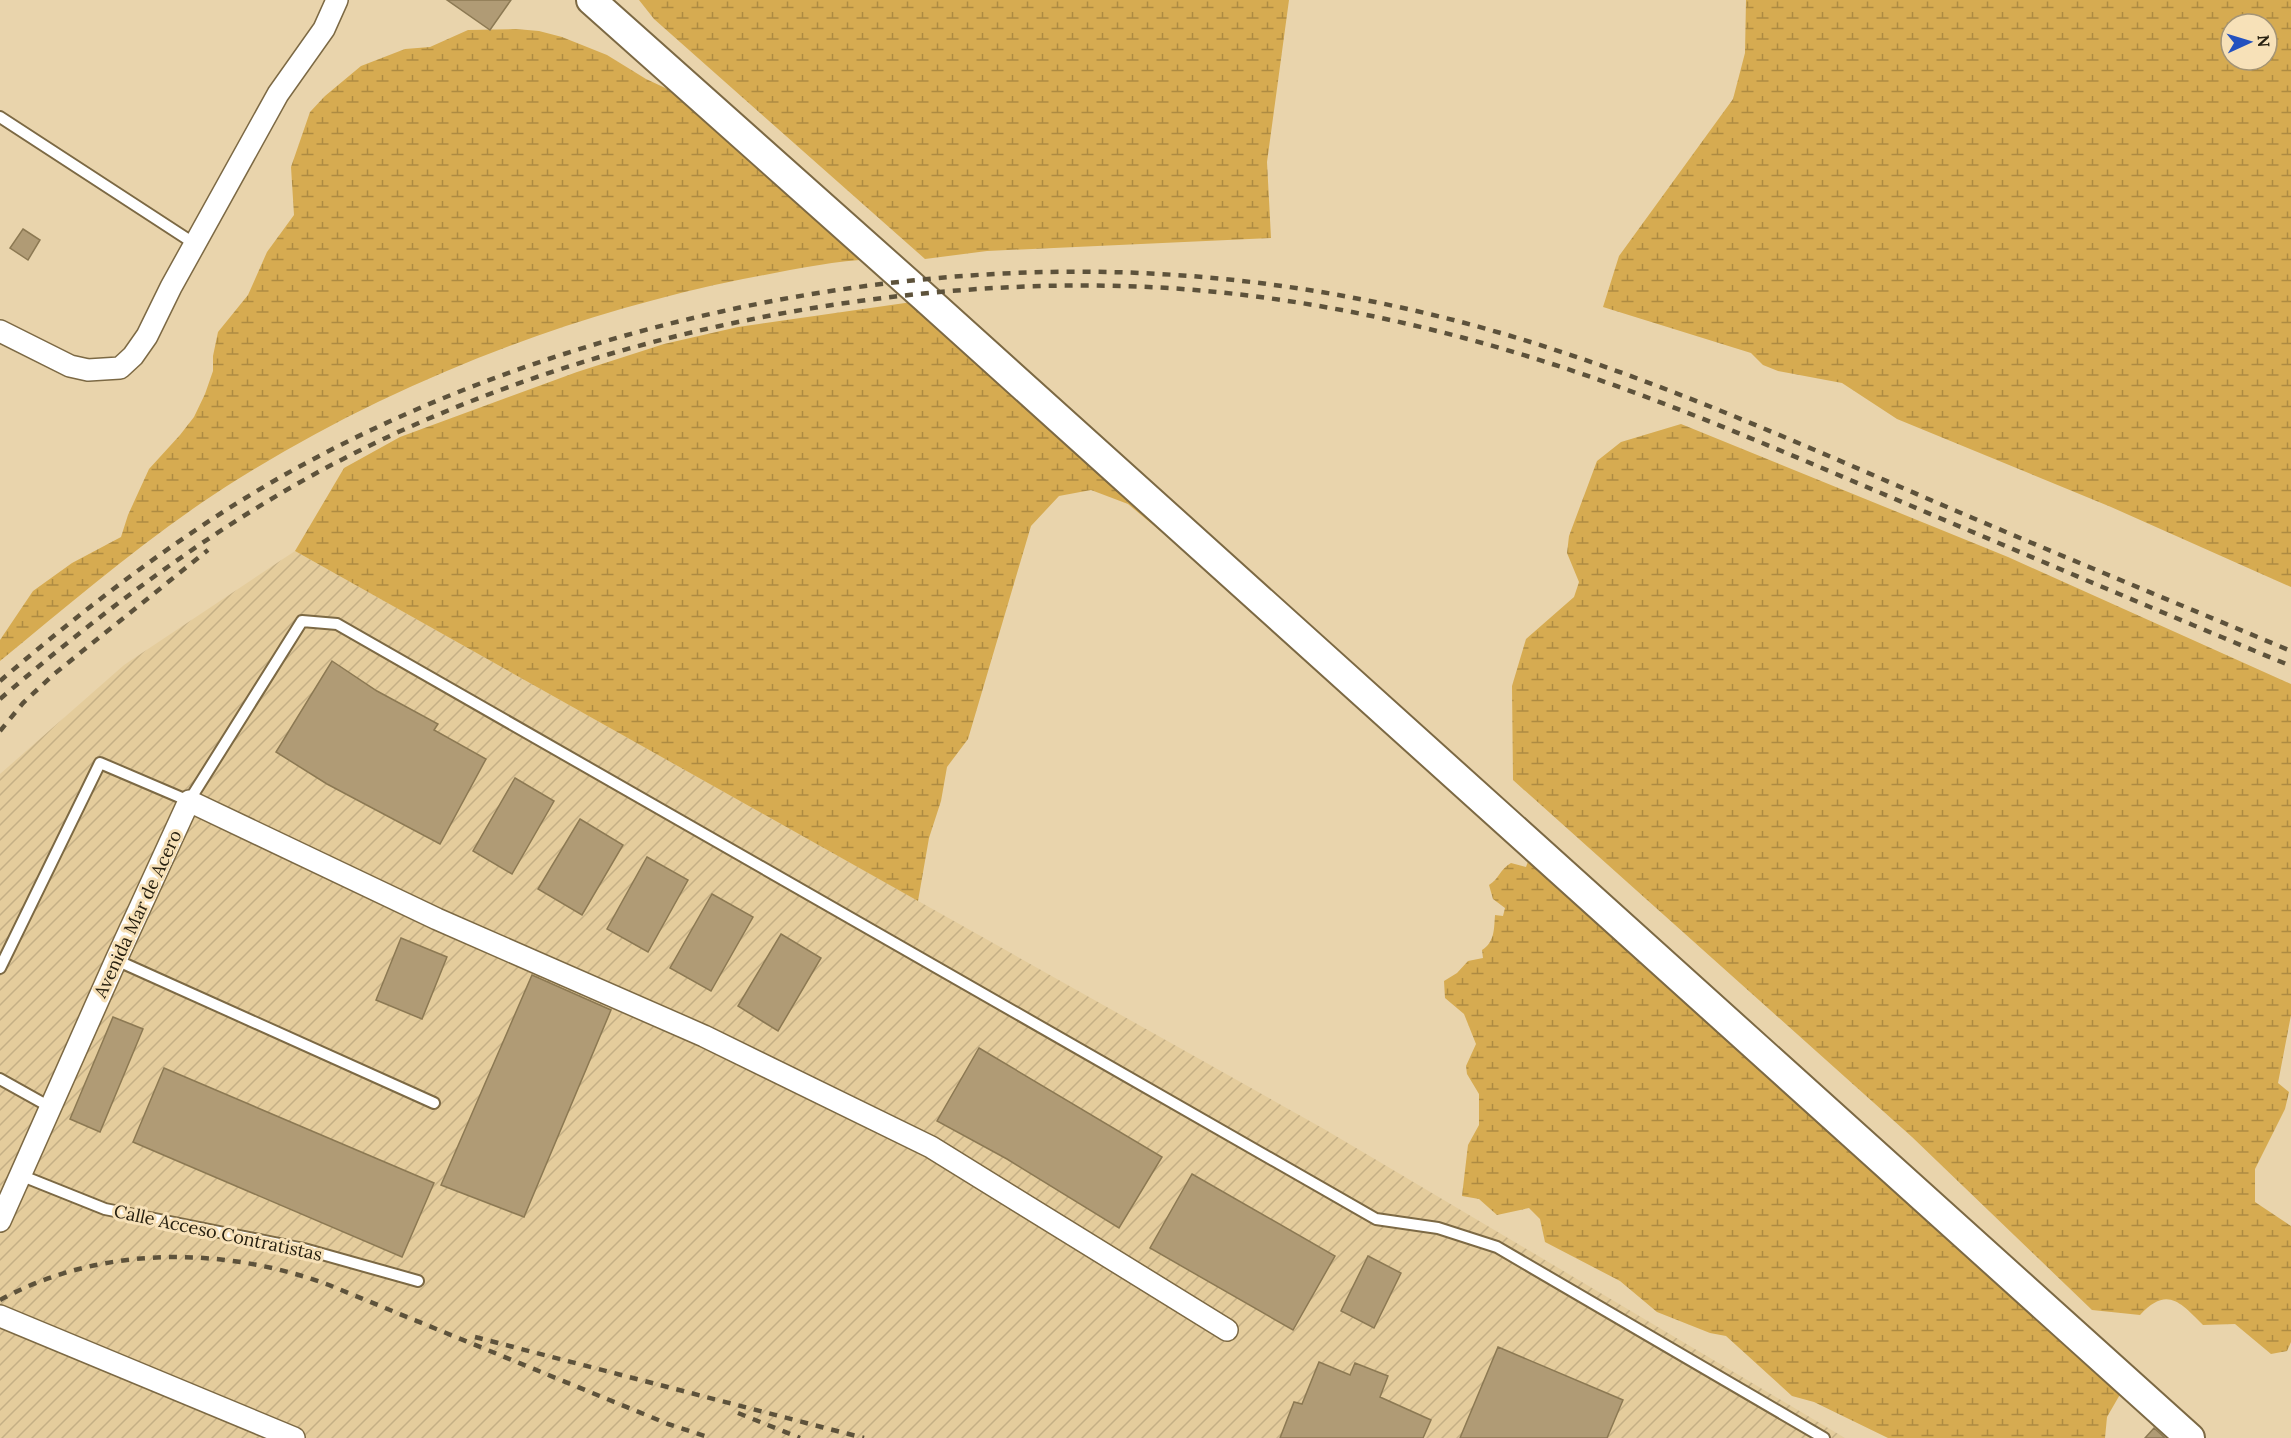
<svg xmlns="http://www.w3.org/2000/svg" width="2291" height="1438" font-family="Lora,serif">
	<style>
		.industrial { fill: url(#industrial-furrows) }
		.wetland { fill: url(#wetland-marsh); fill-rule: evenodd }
		.building { fill: #b09b75; stroke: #8c7953; stroke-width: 1.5 }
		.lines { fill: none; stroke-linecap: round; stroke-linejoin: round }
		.lane-casing { stroke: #7c6944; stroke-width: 14 }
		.street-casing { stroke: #7c6944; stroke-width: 24 }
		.secondary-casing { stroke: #7c6944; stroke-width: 32 }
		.lane { stroke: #fff; stroke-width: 10 }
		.street { stroke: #fff; stroke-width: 21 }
		.secondary { stroke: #fff; stroke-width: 28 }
		.rail { stroke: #5d523b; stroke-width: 4.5; stroke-dasharray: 8 8; stroke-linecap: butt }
		.labels { text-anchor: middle; stroke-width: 6; stroke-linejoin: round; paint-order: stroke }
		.street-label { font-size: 18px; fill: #272010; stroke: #f7e1b8 }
	</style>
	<defs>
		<pattern id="industrial-furrows" width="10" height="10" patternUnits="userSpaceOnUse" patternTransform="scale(1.5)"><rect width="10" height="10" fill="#e4cc9c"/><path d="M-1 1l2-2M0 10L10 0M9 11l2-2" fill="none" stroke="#c4af85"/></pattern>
		<pattern id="wetland-marsh" width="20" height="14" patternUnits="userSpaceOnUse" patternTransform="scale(1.5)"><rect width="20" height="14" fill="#d6ab51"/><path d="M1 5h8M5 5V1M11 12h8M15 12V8" fill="none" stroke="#ae8b42"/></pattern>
	</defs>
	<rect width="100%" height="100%" fill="#e9d4ac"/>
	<path class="industrial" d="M295 551 1324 1129 1845 1438H0V774L124 665Z"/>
	<path class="wetland" d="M639 0H1289L1267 162 1271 238 987 251 925 259 654 19Z
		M1746 0H2291V587L2111 507 1897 419 1842 383 1778 371 1763 365 1751 353 1603 307 1619 256 1733 99 1745 53ZM2231 24H2267V60H2231Z
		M516 29 539 31 562 37 607 55 646 79 689 99 874 259C830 261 787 271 743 279 566 315 392 383 238 479 153 532 77 598 0 661V640L33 591 72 563 121 537 128 515 149 469 180 435 194 417 205 394 213 371V356L218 332 248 295 267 252 294 215 291 167 310 112 325 96 361 66 405 49 430 47 468 30Z
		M919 301 1287 637 1128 504 1091 490 1059 496 1031 526 968 739 947 767 941 801 929 838 918 901 295 551 344 468 400 437 577 372 664 344 738 327Z
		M1681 424 2008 557 2291 684V1015L2278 1083 2289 1092 2285 1109 2255 1169V1202L2291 1226V1342L2287 1351 2271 1354 2235 1324 2203 1325C2180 1302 2167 1286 2140 1315L2092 1310 1912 1137 1513 780 1512 686 1526 639 1574 597 1579 582 1567 553 1569 536 1597 461 1621 442Z
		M1531 853 2122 1391 2107 1417 2105 1438H1888L1814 1402 1792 1396 1726 1336 1710 1333 1657 1312 1620 1281 1545 1242 1540 1219 1529 1208 1497 1215 1479 1199 1462 1196 1468 1145 1479 1125V1094L1467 1074 1466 1066 1476 1044 1464 1014 1445 998 1444 981 1457 973 1468 961 1483 958 1482 950C1495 942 1494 928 1495 915L1503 916 1505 908 1493 899 1489 885C1499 879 1500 869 1511 863L1526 867Z"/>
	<path class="building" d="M447 0H511L490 30Z
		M23 229 40 240 28 260 10 248Z
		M332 661 377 691 438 724 434 730 486 759 440 844 327 784 276 752Z
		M515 778 554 801 512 874 473 851Z
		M580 819 623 845 582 915 538 889Z
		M647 857 688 880 648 952 607 929Z
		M712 894 753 917 711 991 670 968Z
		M781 934 821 958 778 1031 738 1006Z
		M401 938 447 957 422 1019 376 1000Z
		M532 975 611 1010 524 1217 441 1185Z
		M113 1017 143 1029 100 1132 70 1119Z
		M979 1048 1162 1157 1119 1228 1007 1159 937 1121Z
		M164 1068 434 1183 402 1257 133 1142Z
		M1192 1174 1335 1256 1293 1330 1150 1248Z
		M1368 1256 1401 1273 1374 1328 1341 1311Z
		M1498 1347 1623 1400 1607 1438H1460Z
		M1319 1362 1350 1375 1355 1363 1388 1376 1380 1397 1431 1420 1423 1438H1280L1294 1402 1302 1404Z
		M2154 1428 2165 1438H2145Z"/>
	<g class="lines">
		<g class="lane-casing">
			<path id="lane" d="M0 117 195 244
				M116 960 434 1103
				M0 968 100 763 189 801 302 621 337 624 1376 1219 1438 1228 1497 1247 1824 1438
				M0 1079 50 1107
				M20 1175 105 1209 304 1249 418 1281"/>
		</g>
		<g class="street-casing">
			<path id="street" d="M0 331 70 366 88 370 120 368 133 356 147 336 171 287 278 94 324 29 337 0
				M0 1221 116 960 189 801 437 919 704 1036 931 1147 1227 1330
				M0 1316 294 1438"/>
		</g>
		<g class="secondary-casing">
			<path id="secondary" d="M591 0 922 295 2190 1438"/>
		</g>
		<use href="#lane" class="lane"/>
		<use href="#street" class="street"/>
		<use href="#secondary" class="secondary"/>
		<path class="rail" d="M0 681C99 596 207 514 323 454 570 325 882 258 1160 274 1267 280 1373 298 1476 326 1632 369 1778 434 1926 498 2047 550 2169 600 2291 651
			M0 699C99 614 206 533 322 470 556 344 856 279 1122 286 1237 289 1352 308 1464 338 1608 376 1744 435 1881 493 2017 551 2154 609 2291 666
			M0 731 23 703 54 674 208 550
			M0 1300C100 1245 224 1246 329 1285L668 1424 711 1438
			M475 1337 864 1438
			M738 1413 800 1438"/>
	</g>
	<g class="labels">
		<g class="street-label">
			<text transform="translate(138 914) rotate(-65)" y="6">Avenida Mar de Acero</text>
			<text transform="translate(218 1233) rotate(12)" y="6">Calle Acceso Contratistas</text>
		</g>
	</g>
	<g transform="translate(2249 42) rotate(86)"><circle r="28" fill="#f7e1b8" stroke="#a49475" stroke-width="1.5"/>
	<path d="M0-4.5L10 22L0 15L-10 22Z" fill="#2351bf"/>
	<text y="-9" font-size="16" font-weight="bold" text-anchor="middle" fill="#272010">N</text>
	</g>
</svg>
